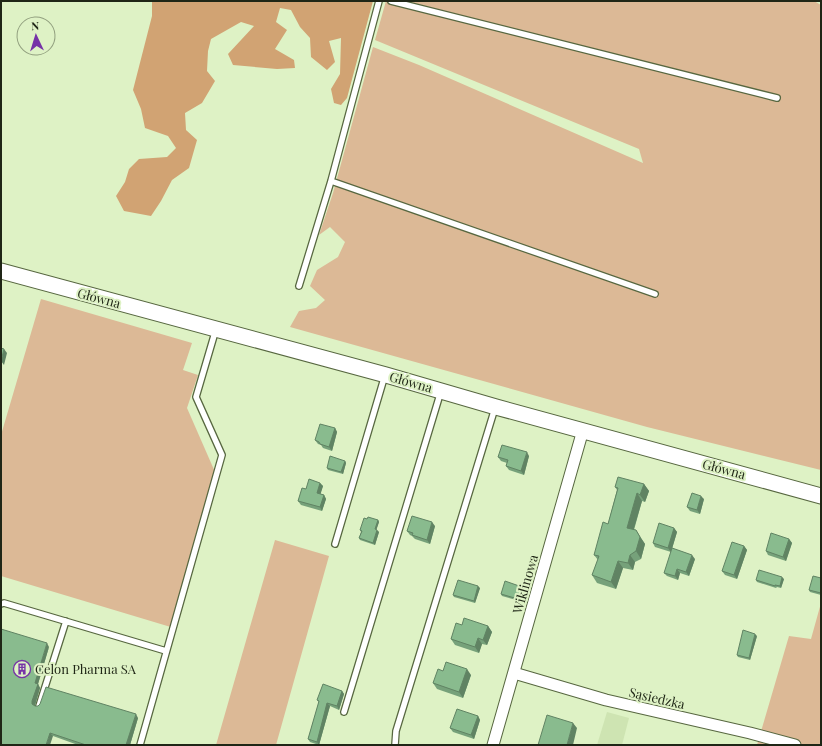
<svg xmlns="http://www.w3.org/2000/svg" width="822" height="746" font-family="'Playfair Display',serif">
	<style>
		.built { fill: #cee4b2 }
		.green { fill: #dcb996 }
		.forest { fill: #d1a373 }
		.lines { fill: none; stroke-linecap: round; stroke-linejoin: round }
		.lane-casing { stroke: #576740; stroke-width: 8 }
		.street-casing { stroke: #576740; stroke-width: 13 }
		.secondary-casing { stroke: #576740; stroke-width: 17 }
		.lane { stroke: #fff; stroke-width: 5.5 }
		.street { stroke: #fff; stroke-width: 11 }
		.secondary { stroke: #fff; stroke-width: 15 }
		.wall { fill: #76a17a }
		.shaded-wall { fill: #608363 }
		.building { fill: #89bb8e; stroke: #608363 }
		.labels { text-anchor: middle; stroke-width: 4; stroke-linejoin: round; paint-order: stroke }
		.street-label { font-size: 13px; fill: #1f2616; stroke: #def2c5 }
		.poi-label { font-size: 13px; fill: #1f2616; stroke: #def2c5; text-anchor: start }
	</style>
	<rect width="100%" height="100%" fill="#def2c5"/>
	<path class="built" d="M607 712 629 718 622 745H597Z"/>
	<path class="green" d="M386 1H814L821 5V470L647 427 290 327 299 311 316 308 325 300 310 286 317 270 338 257 345 242 330 227 319 235 333 193 373 47 419 65 643 163 639 149 375 40Z
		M41 299 192 343 183 370 198 375 187 408 215 472 174 628 1 576V435Z
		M275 540 329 556 276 745H216Z
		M821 603V745H757L789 636 811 639Z"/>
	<path class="forest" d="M152 1H373L347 98 341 105 334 103 331 89 340 74 341 38 329 41 335 62 327 70 311 57 310 38 300 27 291 10 280 8 276 22 287 30 275 49 294 60 295 68 277 69 233 65 228 54 254 26 241 22 211 39 208 51 207 71 215 81 202 103 185 113 186 130 197 140 189 168 172 180 161 201 151 216 124 211 116 196 125 182 129 169 139 159 167 157 176 148 168 136 145 128 141 109 133 90 152 16Z"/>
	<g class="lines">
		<g class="lane-casing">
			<path id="lane" d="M391 1 777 98
				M331 181 655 294
				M299 286 331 181 379 1
				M335 544 385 375
				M1 604 4 603 166 651
				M39 706 66 621
				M344 712 441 391
				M140 745 222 455 196 397 216 329
				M395 745 396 731 495 408"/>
		</g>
		<g class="street-casing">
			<path id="street" d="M514 673 606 700 750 733 795 745
				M493 745 583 430"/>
		</g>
		<g class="secondary-casing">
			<path id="secondary" d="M1 271 386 375 496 407 821 496"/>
		</g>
		<use href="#lane" class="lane"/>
		<use href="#street" class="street"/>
		<use href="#secondary" class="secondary"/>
	</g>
	<path class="wall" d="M335 428 337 432 332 451 323 448 321 445 318 444 315 440Z
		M529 456 524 475 509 470 506 466 507 463 501 461 498 457Z
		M345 461 346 463 343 474 328 470 327 468Z
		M320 483 323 486 320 494 324 495 326 499 322 511 301 505 298 501 306 489Z
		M644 484 649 491 645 502 642 501 634 530 641 538 645 544 641 559 635 562 633 570 623 568 616 589 597 583 592 575 598 560 594 555 608 524 617 490 615 487Z
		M704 499 700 514 690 511 687 507Z
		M367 519 378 520 379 522 376 530 379 532 375 545 360 540 359 538 361 532 360 530Z
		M435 526 430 544 415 539 412 536 410 535 407 531Z
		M674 528 677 532 671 552 655 547 653 543Z
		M789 539 792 543 786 561 768 555 766 551Z
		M744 546 747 550 737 579 725 575 722 571Z
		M695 559 689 576 680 573 678 580 667 576 664 573Z
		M821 578V595L810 592 809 590Z
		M784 579 781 588 777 587 776 588 757 582 756 580Z
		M522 587 524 589 520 601 502 596 501 594Z
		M480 588 475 603 454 597 453 595Z
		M462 625 488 626 492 632 487 645 482 644 479 653 455 645 451 639Z
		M757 636 750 660 738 657 737 655Z
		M49 647 38 684 40 688 35 706 138 718 130 745H78L53 736 1 745Z
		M443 671 471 675 463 698 437 689 433 683Z
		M342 691 344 694 339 710 330 706 319 745 310 742 308 739 319 702 317 700Z
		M478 716 480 720 474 739 453 732 450 728Z"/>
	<path class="shaded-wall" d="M4 349 7 353 4 365 1 361Z
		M335 428 337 432 332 451 329 447Z
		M527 452 529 456 524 475 521 471Z
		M345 461 346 463 343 474 341 472Z
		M320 483 323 486 320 496 317 493Z
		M644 484 649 491 645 502 640 495Z
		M637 493 642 501 632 535 627 528Z
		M324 495 326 499 322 511 320 507Z
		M701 496 704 499 700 514 697 510Z
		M378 520 379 522 376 531 375 529Z
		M432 522 435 526 430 544 427 540Z
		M674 528 677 532 671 552 668 548Z
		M377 530 379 532 375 545 373 543Z
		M636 530 641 538 645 544 641 559 636 551Z
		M789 539 792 543 786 561 783 557Z
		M744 546 747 550 737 579 734 575Z
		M630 555 635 562 633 570 628 563Z
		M692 555 695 559 689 576 686 572Z
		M618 561 623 568 616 589 611 582Z
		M677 569 680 573 678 580 675 576Z
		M782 577 784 579 781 588 780 586Z
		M478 586 480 588 475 603 474 601Z
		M522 587 524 589 520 601 518 599Z
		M488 626 492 632 487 645 483 640Z
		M755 634 757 636 750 660 749 658Z
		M478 638 482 644 479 653 475 647Z
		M47 643 49 647 38 684 40 688 35 705V707L32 704V701L35 683Z
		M467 669 471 675 463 698 459 692Z
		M342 691 344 694 339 710 337 706Z
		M327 703 330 706 319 745 317 742Z
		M136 714 138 718 130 745H126Z
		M478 716 480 720 474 739 471 735Z
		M573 723 577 728 573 745H567Z
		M50 733 53 736 50 745H46Z"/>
	<path class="building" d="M1 348 4 349 1 361Z
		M320 424 335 428 329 447 320 444 319 442 315 440Z
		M502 445 527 452 521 471 506 466 508 460 498 457Z
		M330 456 345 461 341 472 327 468Z
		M618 477 644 484 640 495 637 493 627 528 636 530 640 537 636 551 630 555 628 563 618 561 611 582 592 575 599 556 594 555 603 522 608 524 618 488 615 487Z
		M309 479 320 483 317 493 324 495 320 507 298 501 302 488 306 489Z
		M692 493 701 496 697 510 687 507Z
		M412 516 432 522 427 540 412 535 413 533 407 531Z
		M368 517 378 520 375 529 377 530 373 543 359 538 362 531 360 530 364 518 367 519Z
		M659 523 674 528 668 548 653 543Z
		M771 533 789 539 783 557 766 551Z
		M732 542 744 546 734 575 722 571Z
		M672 548 692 555 686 572 677 569 675 576 664 573Z
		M759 570 782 577 780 586 775 585V586L756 580Z
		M813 576 821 578V593L809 590Z
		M458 580 478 586 474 601 453 595Z
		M505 581 522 587 518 599 501 594Z
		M464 618 488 626 483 640 478 638 475 647 451 639 456 623 462 625Z
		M1 629 47 643 35 683 38 684 32 701V704L35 706H38L40 704 46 687 136 714 126 745H86L50 733 46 745H1Z
		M743 630 755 634 749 658 737 655Z
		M446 662 467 669 459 692 433 683 438 669 443 671Z
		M323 684 342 691 337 706 327 703 317 742 308 739 319 701 317 700Z
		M457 709 478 716 471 735 450 728Z
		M547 715 573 723 567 745H538Z"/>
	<defs>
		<g id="building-ring" transform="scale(0.9)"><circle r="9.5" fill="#def2c5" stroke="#7633a7" stroke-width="1.5"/><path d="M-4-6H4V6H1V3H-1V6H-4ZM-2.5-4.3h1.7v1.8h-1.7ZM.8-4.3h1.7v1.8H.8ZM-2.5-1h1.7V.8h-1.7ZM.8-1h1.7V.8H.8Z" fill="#7633a7"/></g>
	</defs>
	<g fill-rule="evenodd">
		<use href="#building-ring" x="22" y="669"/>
	</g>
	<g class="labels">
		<g class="street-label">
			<text transform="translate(99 298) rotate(15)" y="5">Główna</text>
			<text transform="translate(411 382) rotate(16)" y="5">Główna</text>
			<text transform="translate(724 469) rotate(15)" y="5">Główna</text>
			<text transform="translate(525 584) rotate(-74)" y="5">Wiklinowa</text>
			<text transform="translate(657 698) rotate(13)" y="5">Sąsiedzka</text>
		</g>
		<g class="poi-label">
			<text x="35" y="674">Celon Pharma SA</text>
		</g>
	</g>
	<rect width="822" height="746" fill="none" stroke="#1f2616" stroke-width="4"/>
	<g transform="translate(36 36) rotate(356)"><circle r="19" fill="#def2c5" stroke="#92a07f"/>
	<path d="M0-3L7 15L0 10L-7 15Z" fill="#7633a7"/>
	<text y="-6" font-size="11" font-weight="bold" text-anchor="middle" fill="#1f2616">N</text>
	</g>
</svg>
